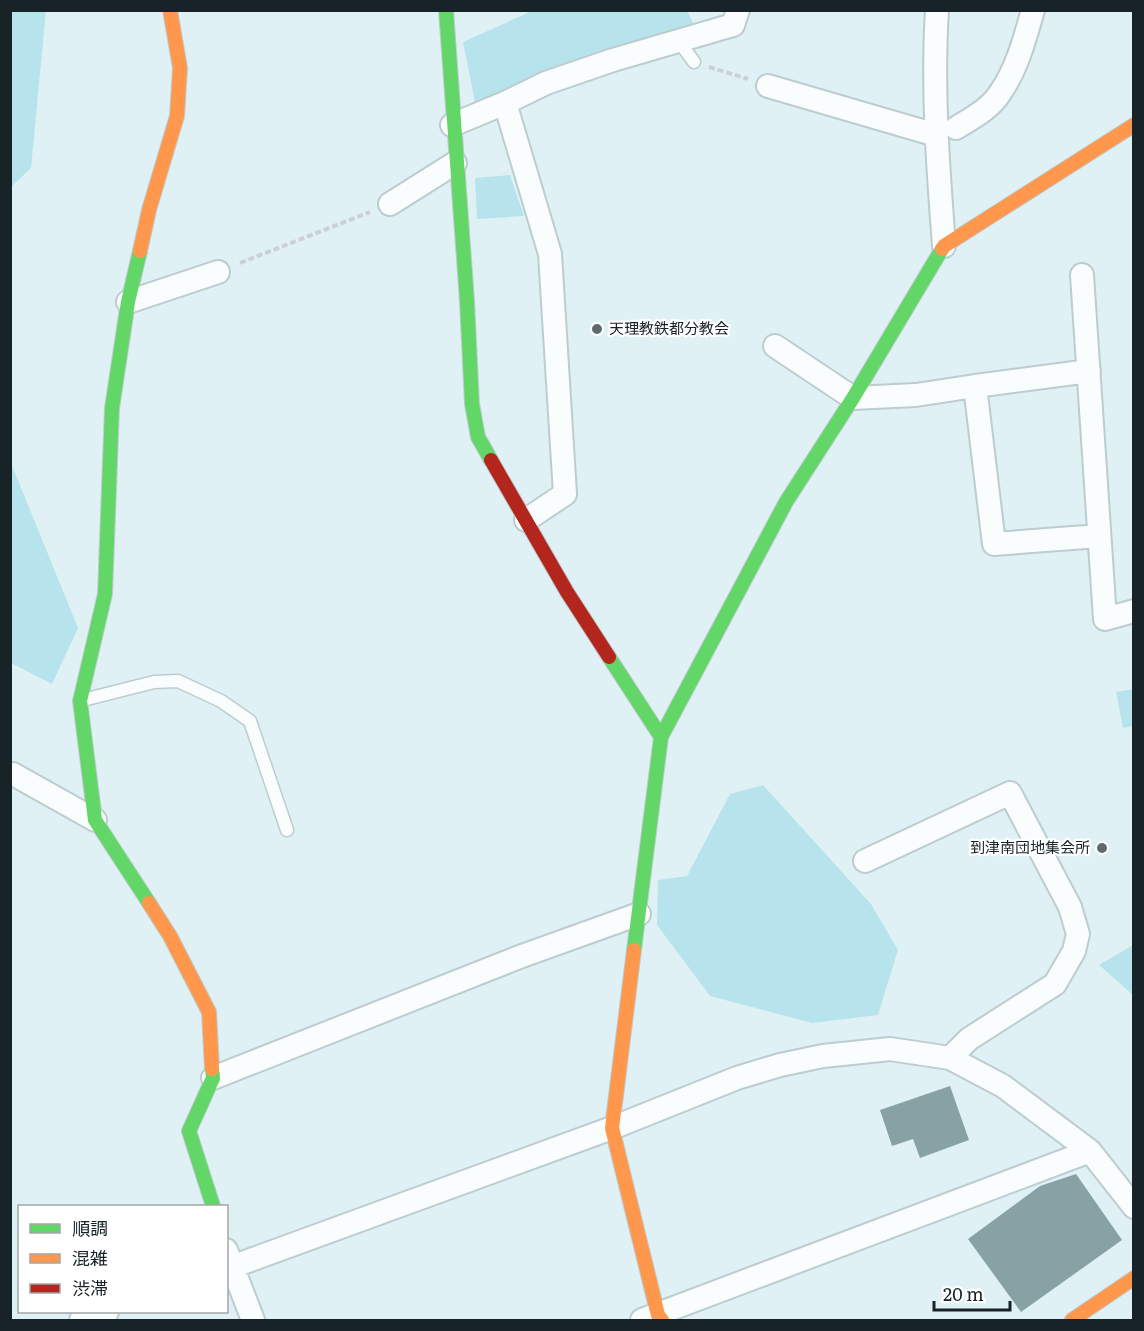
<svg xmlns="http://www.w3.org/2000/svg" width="1144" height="1331" font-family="Literata,'Noto Sans JP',serif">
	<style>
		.green { fill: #b7e4ec }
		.building { fill: #87a1a5 }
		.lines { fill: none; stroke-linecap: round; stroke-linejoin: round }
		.lane-casing { stroke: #bdcccf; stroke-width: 15 }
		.street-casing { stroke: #bdcccf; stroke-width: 26 }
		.fast-casing { stroke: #bdcccf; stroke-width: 16 }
		.slow-casing { stroke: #bdcccf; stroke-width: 16 }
		.jam-casing { stroke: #bdcccf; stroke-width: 16 }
		.path { stroke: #cbd1d2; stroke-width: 4; stroke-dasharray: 6 3; stroke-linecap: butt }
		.lane { stroke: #fafdfd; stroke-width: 12 }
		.street { stroke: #fafdfd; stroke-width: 22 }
		.fast { stroke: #63d668; stroke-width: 14 }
		.slow { stroke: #ff974d; stroke-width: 14 }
		.jam { stroke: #b3261e; stroke-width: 14 }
		.poi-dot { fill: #5d6b6e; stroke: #fff; stroke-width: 2 }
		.labels { text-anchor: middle; stroke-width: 4.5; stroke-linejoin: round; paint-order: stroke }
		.poi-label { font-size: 15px; fill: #172326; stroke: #fff; text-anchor: start }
	</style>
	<rect width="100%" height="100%" fill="#dff1f4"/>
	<path class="green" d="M11 10 46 11 31 168 11 187Z
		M532 11H687L695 26 476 107 463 42Z
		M510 175 524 216 477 219 475 178Z
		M11 463 78 628 52 684 11 663Z
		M1133 689V726L1123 728 1116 692Z
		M763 785 871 904 898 950 878 1015 812 1023 710 996 657 925 658 880 687 876 730 794Z
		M1133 945V995L1099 965Z"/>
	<path class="building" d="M950 1086 969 1140 920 1158 913 1139 892 1146 880 1110Z
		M1076 1174 1122 1240 1021 1312 968 1239 1040 1186Z"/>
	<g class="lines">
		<g class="lane-casing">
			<path id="lane" d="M678 40 694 62
				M83 700 154 682 178 681 221 701 250 721 287 830"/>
		</g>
		<g class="street-casing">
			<path id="street" d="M937 10C932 89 938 167 944 246
				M768 86 936 135
				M505 103 550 254 565 494 526 520
				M452 125 505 103 546 83 613 60 733 25 738 10
				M956 128C972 118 990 109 1000 93 1017 69 1025 38 1033 10
				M390 204 455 163
				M1082 275 1105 619 1134 611
				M128 302 218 272
				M775 346 853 398 916 395 975 386 994 544 1099 536
				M975 386 1089 371
				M10 774H13L95 820
				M865 861 1010 793 1070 907 1078 934 1074 951 1055 984 969 1039 950 1058
				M213 1078 522 956 639 914
				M226 1250 253 1320
				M226 1269 612 1128 737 1078 780 1065 823 1056 890 1049 950 1058 1003 1086 1090 1151 1134 1207
				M81 1320 107 1312
				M642 1320 1090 1151"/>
		</g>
		<g class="fast-casing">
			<path id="fast" d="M446 10 467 301 472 404 478 437 491 460
				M140 251 128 302 112 408 105 594 80 701 95 820 149 903
				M609 657 661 737
				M634 950 661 737 786 502 853 398 942 249
				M212 1069 213 1078 189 1131 213 1206"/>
		</g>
		<g class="slow-casing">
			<path id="slow" d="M942 249 944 246 1134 125
				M140 251 149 210 177 116 180 68 170 10
				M149 903 170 936 209 1012 212 1069
				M634 950 612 1128 658 1315 662 1320
				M1072 1320 1134 1278"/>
		</g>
		<g class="jam-casing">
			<path id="jam" d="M491 460 567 592 609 657"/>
		</g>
		<path class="path" d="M709 67 748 79
			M240 263 370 212"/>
		<use href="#lane" class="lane"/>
		<use href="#street" class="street"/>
		<use href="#fast" class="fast"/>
		<use href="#slow" class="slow"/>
		<use href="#jam" class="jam"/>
	</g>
	<g class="poi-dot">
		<circle cx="597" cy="329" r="6"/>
		<circle cx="1102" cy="848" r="6"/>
	</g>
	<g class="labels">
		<g class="poi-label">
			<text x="609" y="334">天理教鉄都分教会</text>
			<text x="1090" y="853" text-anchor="end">到津南団地集会所</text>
		</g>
	</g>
	<rect width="1144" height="1331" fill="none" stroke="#172326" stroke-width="24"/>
	<rect x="18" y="1205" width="210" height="108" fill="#ffffff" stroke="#a2a7a8" stroke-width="1.5"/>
	<rect x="30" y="1224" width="30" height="9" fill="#63d668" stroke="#a2a7a8" stroke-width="1.5"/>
	<text x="72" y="1235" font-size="18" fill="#172326">順調</text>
	<rect x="30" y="1254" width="30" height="9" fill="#ff974d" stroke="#a2a7a8" stroke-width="1.5"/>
	<text x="72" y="1265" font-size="18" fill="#172326">混雑</text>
	<rect x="30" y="1284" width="30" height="9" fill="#b3261e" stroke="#a2a7a8" stroke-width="1.5"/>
	<text x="72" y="1295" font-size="18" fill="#172326">渋滞</text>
	<path d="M934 1301v9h76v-9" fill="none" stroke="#172326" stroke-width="3"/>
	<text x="943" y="1301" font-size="18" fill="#172326" stroke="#ffffff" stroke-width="4.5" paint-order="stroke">20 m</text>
</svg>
